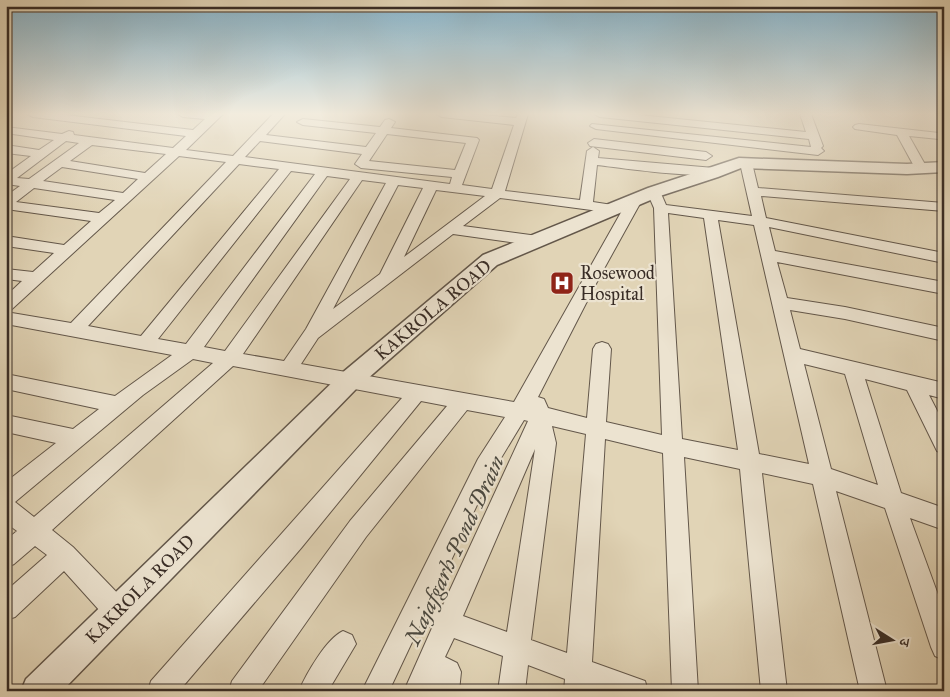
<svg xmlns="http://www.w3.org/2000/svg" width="950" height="697" font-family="'IM FELL Great Primer','Noto Serif Devanagari',serif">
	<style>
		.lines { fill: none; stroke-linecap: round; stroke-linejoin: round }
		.minor-casing { stroke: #63574a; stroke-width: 2 }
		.tertiary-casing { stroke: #63574a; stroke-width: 3 }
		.minor { fill: #ece3d0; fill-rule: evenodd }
		.tertiary { fill: #ece3d0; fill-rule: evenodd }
		.labels { text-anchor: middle; stroke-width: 4.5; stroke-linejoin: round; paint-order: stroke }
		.poi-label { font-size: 18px; fill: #392d26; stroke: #ece3d0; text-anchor: start }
		.street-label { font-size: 18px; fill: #392d26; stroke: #ece3d0 }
		.near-water-label { font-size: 22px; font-style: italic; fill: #4b4940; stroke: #ece3d0 }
	</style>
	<rect width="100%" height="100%" fill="#e1d4b6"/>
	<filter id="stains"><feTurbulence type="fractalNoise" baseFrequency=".004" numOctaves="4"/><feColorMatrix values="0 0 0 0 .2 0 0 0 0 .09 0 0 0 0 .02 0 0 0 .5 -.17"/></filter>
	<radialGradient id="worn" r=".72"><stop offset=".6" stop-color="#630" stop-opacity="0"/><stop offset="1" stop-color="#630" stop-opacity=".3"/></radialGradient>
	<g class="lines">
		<g class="minor-casing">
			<path id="minor" d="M27 114H57L193 130 205 119 183 117 178 114H223L186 150 233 156 273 114H285L266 135 366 147 376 133 303 125 297 122 303 119 380 127 385 120 389 119 395 122 391 128 477 138 479 140 462 185 492 189 514 125 442 117 436 114H471L516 118 518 114H528L505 191 580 200 587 151 593 147 599 151 598 158 714 168 716 171C708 181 615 167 597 165L593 202 619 206 621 209 619 212 614 213 500 198 463 226 538 236 543 238 545 241 543 244 538 246 453 234 318 338 301 364 514 402 628 200 635 196 642 200 600 276 538 397 544 399 548 408 587 418 593 349 596 344 602 342 608 344 611 349 606 422 662 435 654 208 647 192 649 189H659L666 205 752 216 740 163 746 159 752 163 758 188 944 203V211L761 196 766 218 944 253V263L769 227 775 251 944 282V294L777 262 787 298 845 307 944 328V341L845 319 790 310 800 349 944 383V399L929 395 944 424V454L937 451 907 390 865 379 901 493 944 508V530L910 518 944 611V660L935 656 931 647 885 508 836 491 887 691H860L813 484 762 473 787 691H761L740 469 684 457 698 691H672L663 453 605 439 592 662 645 681 648 691H598L591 688 590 691H564L565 679 528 665 525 691H498L503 656 454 638 445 657 457 663 461 672 459 691H432V688L431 691H404L432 628 422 621 389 691H362L478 459 505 417 467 410 366 537 258 691H229L232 681 350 521 447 406 421 401 302 547 179 691H148L151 681 402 398 233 366 52 530 73 547 127 603 130 612 127 621 118 624 109 621 64 571 15 617 6 620V591L47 555 35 546 14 564 6 568V540L17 531 6 523V482L56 443 6 432V415L73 429 99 409 6 389V374L115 396 172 355 6 324V312L71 323 226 162 179 156 12 309 6 311V296L22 281 6 279V269L33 272 54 253 6 246V236L64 245 91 221 6 209V196L20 186 6 184V174L31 156 6 153V145L39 150 54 140 6 133V127L62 134 69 131 73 132 74 135 173 148 186 136 33 117ZM387 134 466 143 455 170 369 161ZM66 141 79 143 29 179 17 178ZM260 141 362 154 355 164 361 168 452 177 450 184 245 157ZM92 145 166 154 145 173 70 161ZM239 164 279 169 141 336 88 326ZM62 167 138 179 123 193 43 181ZM291 171 315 174 186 344 158 339ZM327 176 350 179 225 351 204 347ZM362 180 386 183 306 329 284 361 243 354ZM398 185 423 188 380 274 333 309ZM34 188 115 200 99 213 16 202ZM436 190 485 196 404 257ZM668 213 704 218 738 450 682 439ZM718 220 754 225 809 464 759 454ZM193 359 213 363 34 517 15 502 143 395ZM804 364 845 374 878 485 831 469ZM524 420 528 421 443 605 433 599 492 473ZM552 426 586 434 567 653 531 640 556 443ZM535 449 507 632 463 616Z
				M594 114H629L806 132 800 114H811L823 146 821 148 824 151 818 155 596 129 590 126 592 124 811 147 809 139 600 117Z
				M859 124 939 133 943 134 944 138 939 139 909 136 927 168 921 172 915 168 897 135 855 129 853 127 855 125Z
				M594 139 706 152 712 156 706 160 590 146 588 143Z
				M343 631 352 635 356 644 328 691H299C306 674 327 638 343 631Z"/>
		</g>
		<g class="tertiary-casing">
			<path id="tertiary" d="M739 158 907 164 944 162V172L907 174 741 168 718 177 660 196 497 265 358 387 62 691H21L26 679 342 373 483 255 648 188Z"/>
		</g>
		<use href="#minor" class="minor"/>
		<use href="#tertiary" class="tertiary"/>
	</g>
	<linearGradient id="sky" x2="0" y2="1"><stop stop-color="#87b6ce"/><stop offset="0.54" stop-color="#f2ecde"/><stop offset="1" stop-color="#f2ecde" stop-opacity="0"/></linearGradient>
	<rect width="950" height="211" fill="url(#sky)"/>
	<defs>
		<g id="hospital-square" transform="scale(1.25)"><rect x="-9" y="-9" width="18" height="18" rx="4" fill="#8f2418" stroke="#ece3d0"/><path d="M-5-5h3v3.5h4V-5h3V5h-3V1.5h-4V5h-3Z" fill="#fff"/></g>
	</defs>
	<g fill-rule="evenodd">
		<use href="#hospital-square" x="562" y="283"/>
	</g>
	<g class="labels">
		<g class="poi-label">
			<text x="580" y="279">Rosewood<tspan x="580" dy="21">Hospital</tspan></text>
		</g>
		<g class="street-label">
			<text transform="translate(433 310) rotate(-40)" y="6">KAKROLA ROAD</text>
			<text transform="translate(140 589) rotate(-45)" y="6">KAKROLA ROAD</text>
		</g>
		<g class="near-water-label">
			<text transform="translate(454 550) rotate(-65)" y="8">Najafgarh Pond Drain</text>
		</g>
	</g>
	<rect width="950" height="697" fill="none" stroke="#e1d4b6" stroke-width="25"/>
	<rect x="8" y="8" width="935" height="682" fill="none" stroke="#392d26" stroke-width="2.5"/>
	<rect x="12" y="12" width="925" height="672" fill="none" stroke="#392d26"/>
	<g transform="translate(892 640) rotate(101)" stroke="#ece3d0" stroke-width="4" paint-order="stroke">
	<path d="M0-4L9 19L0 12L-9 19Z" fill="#392d26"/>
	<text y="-8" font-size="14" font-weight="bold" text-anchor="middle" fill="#392d26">उ</text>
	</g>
	<rect width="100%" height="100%" filter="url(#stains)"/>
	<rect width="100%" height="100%" fill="url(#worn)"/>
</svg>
